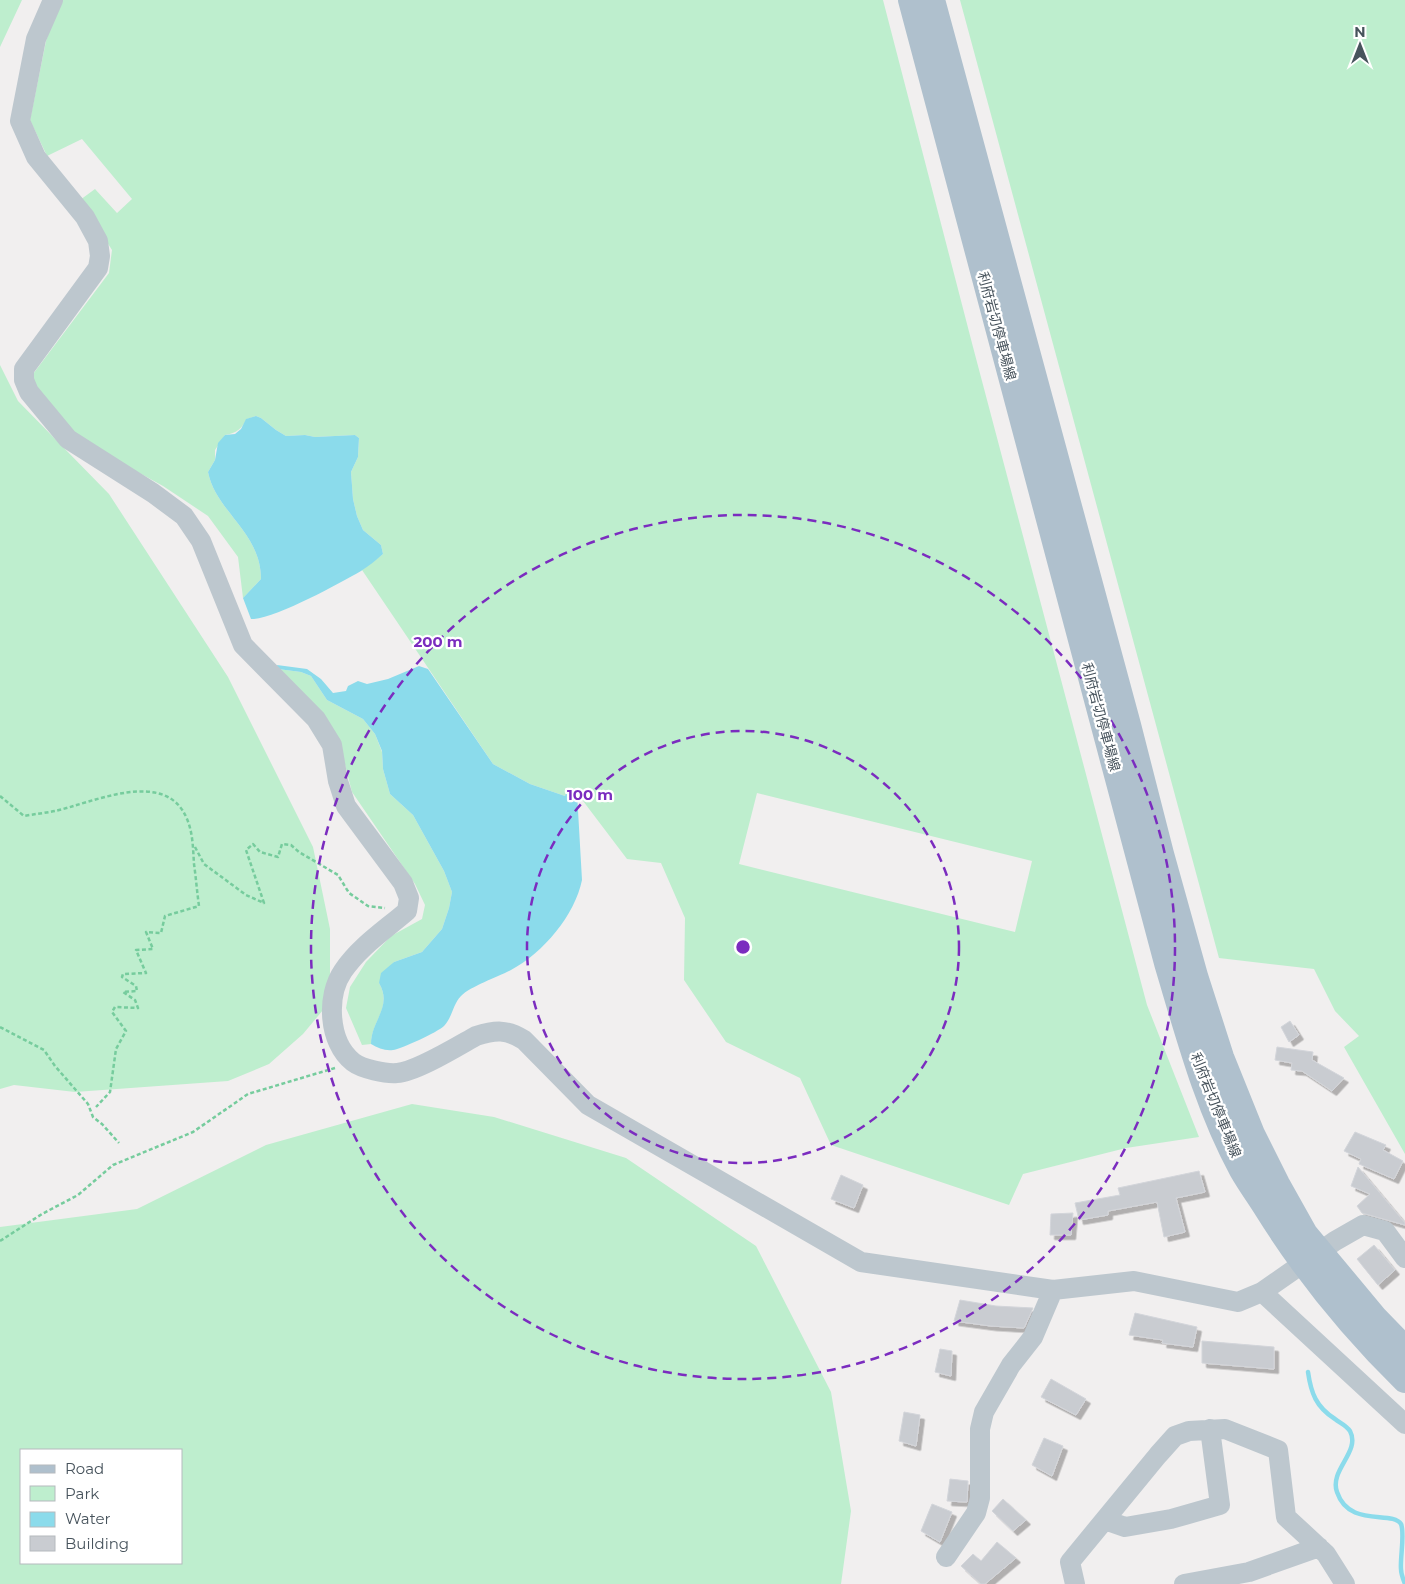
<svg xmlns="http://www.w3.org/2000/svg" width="1405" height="1584" font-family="Montserrat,'Noto Sans JP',sans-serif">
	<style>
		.green { fill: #beeece; fill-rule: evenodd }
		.water { fill: #8bdbeb }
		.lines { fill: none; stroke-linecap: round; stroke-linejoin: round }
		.stream { stroke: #8bdbeb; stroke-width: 4.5 }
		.building { fill: #c9ccd1; stroke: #d3d5da; filter: url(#shadow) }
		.path { stroke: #76cc9d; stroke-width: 2.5; stroke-dasharray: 4 2.5; stroke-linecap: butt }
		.minor { stroke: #bdc7ce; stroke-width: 20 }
		.major { stroke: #afc0cd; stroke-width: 26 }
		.ring { fill: none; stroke: #7b2cbf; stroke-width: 2.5; stroke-dasharray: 9 6 }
		.labels { text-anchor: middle; stroke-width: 4.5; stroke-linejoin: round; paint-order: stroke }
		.street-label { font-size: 14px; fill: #47535c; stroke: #fff }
		.centre { fill: #7b2cbf; stroke: #fff; stroke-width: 2.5 }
		.ring-label { font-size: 15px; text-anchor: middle; font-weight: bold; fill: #7b2cbf; stroke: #fff; stroke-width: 4.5; stroke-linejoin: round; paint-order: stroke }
	</style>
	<defs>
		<filter id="shadow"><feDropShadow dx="4.5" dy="4.5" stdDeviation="0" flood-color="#0004"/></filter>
	</defs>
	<rect width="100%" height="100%" fill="#f1efef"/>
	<path class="green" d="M0 0H22L0 47Z
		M60 0H883L973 347 1147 1005 1199 1137 1126 1148 1023 1174 1009 1205 831 1145 800 1078 726 1042 684 980 685 918 661 863 627 859 577 793 568 790 565 796 530 784 493 764 362 570 383 554 381 545 363 530 357 516 353 499 351 472 358 457 359 438 355 435 315 437 305 435 286 436 276 430 261 418 256 416 247 419C241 429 237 433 225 435L215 450V460L208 472C216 512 261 532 261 579L243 598 238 557 208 516 163 486 76 438 33 382V374L109 273 112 250 80 200 95 189 117 213 132 199 82 139 47 156 30 120 46 41ZM757 793 1032 861 1015 932 739 864Z
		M960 0H1405V1154L1344 1047 1359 1036 1335 1011 1314 969 1219 958Z
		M0 365 18 401 109 494 228 677 313 847 330 929V983L323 1010 303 1034 269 1064 228 1081 75 1092 14 1085 0 1089Z
		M278 669 301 672 311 676 327 700 363 719 375 734 382 752 383 769 390 794 413 815 444 871 452 892 449 908 442 929 422 952 394 962 379 983C393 1007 371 1021 371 1044L362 1045 346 1008 350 987 366 962 391 936 422 919 425 905 415 884 352 792 339 741Z
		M412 1104 494 1117 626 1158 756 1246 831 1392 851 1511 841 1584H0V1227L137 1209 266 1145ZM21 1450H181V1563H21Z"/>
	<path class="water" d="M256 416 261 418 276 430 286 436 305 435 315 437 355 435 359 438 358 457 351 472 353 499 357 516 363 530 381 545 383 554C376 560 369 566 361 571 340 583 273 620 251 619L243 598 261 579C261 532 216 512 208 472L215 460 218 443 225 435 235 434 241 429 246 419Z
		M277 665 307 669 321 679 333 693 346 691 348 686 358 681 367 684 388 679 419 666 428 669 493 764 530 784 565 796 568 789 577 793 582 880C575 915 543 953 511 970 498 977 471 986 461 996 453 1004 452 1018 444 1026 438 1032 401 1049 393 1050 385 1051 378 1048 371 1044 371 1020 393 1007 379 983L381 973 394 962 422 952 442 929 449 908 452 892 444 871 413 815 390 794 383 769 382 751 375 734 363 719 327 700 311 676 301 672 278 669Z"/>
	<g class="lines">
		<path class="stream" d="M1308 1372C1311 1393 1316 1407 1335 1419 1340 1423 1346 1425 1350 1431 1361 1452 1329 1470 1337 1492 1349 1528 1392 1510 1401 1524 1405 1533 1400 1558 1401 1569 1401 1574 1403 1579 1405 1584"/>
	</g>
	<path class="building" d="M1290 1021 1299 1035 1289 1042 1281 1027Z
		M1277 1047 1313 1052 1312 1060 1344 1078 1332 1091 1302 1071 1291 1070 1292 1063 1275 1060Z
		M1355 1132 1386 1145 1383 1150 1403 1161 1394 1179 1359 1164 1361 1159 1344 1151Z
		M1358 1167 1405 1223V1225L1362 1213 1357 1206 1370 1194 1351 1186Z
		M1199 1171 1205 1192 1176 1198 1185 1232 1164 1237 1157 1202 1108 1211V1215L1079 1220 1075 1203 1120 1195 1118 1188Z
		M841 1175 863 1185 854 1208 831 1199Z
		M1073 1213 1071 1235H1050L1051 1214Z
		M1374 1245 1395 1270 1378 1285 1357 1259Z
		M960 1300 996 1306 1033 1308 1024 1328 991 1326 954 1321Z
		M1135 1313 1197 1327 1193 1347 1162 1343 1163 1340 1129 1335Z
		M1202 1341 1274 1347V1369L1202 1363Z
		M940 1349 952 1351 951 1376 935 1372Z
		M1051 1379 1086 1399 1076 1415 1041 1397Z
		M904 1412 920 1415 916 1446 899 1441Z
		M1044 1438 1063 1446 1052 1476 1032 1465Z
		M950 1479 968 1481 967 1502 947 1501Z
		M1003 1499 1026 1520 1013 1531 992 1511Z
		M932 1504 952 1512 940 1542 921 1531Z
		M997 1542 1016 1558 985 1584H981L961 1566 973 1554 981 1561Z"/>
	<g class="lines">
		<path class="path" d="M0 796 24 816C35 814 45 813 55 811 92 803 166 767 187 819 193 833 193 849 194 864 196 878 197 892 199 906L165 916 161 933 146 932 153 949 136 950 146 973 123 974 122 977 136 986 137 991 123 992 135 1000 138 1008 115 1007 112 1012 126 1031 116 1049 110 1092 96 1107
			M195 847 204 864 246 895 264 903 246 850 253 844 260 852 278 857 282 844 291 845 299 852 338 875 349 893 368 906 385 908
			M0 1027 44 1050 55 1066 88 1104 93 1117 102 1124 119 1143
			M0 1241 42 1214 78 1195 113 1165 193 1132 248 1094 335 1068"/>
		<path class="minor" d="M53 0 36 39 20 121 36 157 85 217 98 241 100 256 98 268 24 369V380L29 392 68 439 153 493 184 516 201 541 243 645 316 719 332 745 338 781 346 806 403 883 409 898 407 911C385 930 360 946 343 971 326 996 328 1042 353 1062 362 1069 386 1074 397 1073 416 1072 458 1046 476 1036 495 1030 507 1029 524 1040L588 1105 861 1262 1053 1290 1134 1281 1238 1302 1262 1292 1335 1241 1363 1225 1385 1231 1405 1258
			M1262 1292 1405 1424
			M1105 1520 1125 1527 1171 1519 1220 1505 1210 1429
			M946 1557 976 1513 980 1498V1429L984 1412 1011 1365 1033 1337 1053 1290
			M1075 1584 1070 1562 1158 1455 1175 1436 1189 1431 1225 1429 1278 1450 1286 1517 1326 1554 1345 1584
			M1184 1584 1249 1572 1319 1547"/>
		<path class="major" d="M911 0 1167 963C1188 1033 1207 1106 1242 1170 1250 1184 1259 1196 1267 1209 1307 1273 1351 1327 1405 1380
			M932 0 1128 725 1161 854 1195 976 1221 1057 1252 1134 1277 1184 1305 1234 1375 1318 1405 1349"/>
	</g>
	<g class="ring">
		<circle cx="743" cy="947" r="216"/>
		<circle cx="743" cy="947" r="432"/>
	</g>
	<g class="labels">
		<g class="street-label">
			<text transform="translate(997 326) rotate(75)" y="5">利府岩切停車場線</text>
			<text transform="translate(1101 717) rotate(75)" y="5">利府岩切停車場線</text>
			<text transform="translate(1216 1105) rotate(68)" y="5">利府岩切停車場線</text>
		</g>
	</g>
	<circle cx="743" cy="947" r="8" class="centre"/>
	<g class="ring-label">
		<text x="438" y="647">200 m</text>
		<text x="590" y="800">100 m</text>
	</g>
	<rect x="20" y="1449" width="162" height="115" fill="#ffffff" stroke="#b5babe"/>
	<rect x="30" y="1465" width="25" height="8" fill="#afc0cd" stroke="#b5babe"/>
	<text x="65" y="1474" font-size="15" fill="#47535c">Road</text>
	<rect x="30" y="1486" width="25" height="15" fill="#beeece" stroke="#b5babe"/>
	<text x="65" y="1499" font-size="15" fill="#47535c">Park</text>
	<rect x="30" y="1512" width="25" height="15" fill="#8bdbeb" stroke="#b5babe"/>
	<text x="65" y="1524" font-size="15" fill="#47535c">Water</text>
	<rect x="30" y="1536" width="25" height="15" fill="#c9ccd1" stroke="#b5babe"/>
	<text x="65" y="1549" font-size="15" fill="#47535c">Building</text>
	<g transform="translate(1360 45)" stroke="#ffffff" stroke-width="4" paint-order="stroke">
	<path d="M0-4L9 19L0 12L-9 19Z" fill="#47535c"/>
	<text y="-8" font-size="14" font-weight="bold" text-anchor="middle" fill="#47535c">N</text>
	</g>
</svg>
